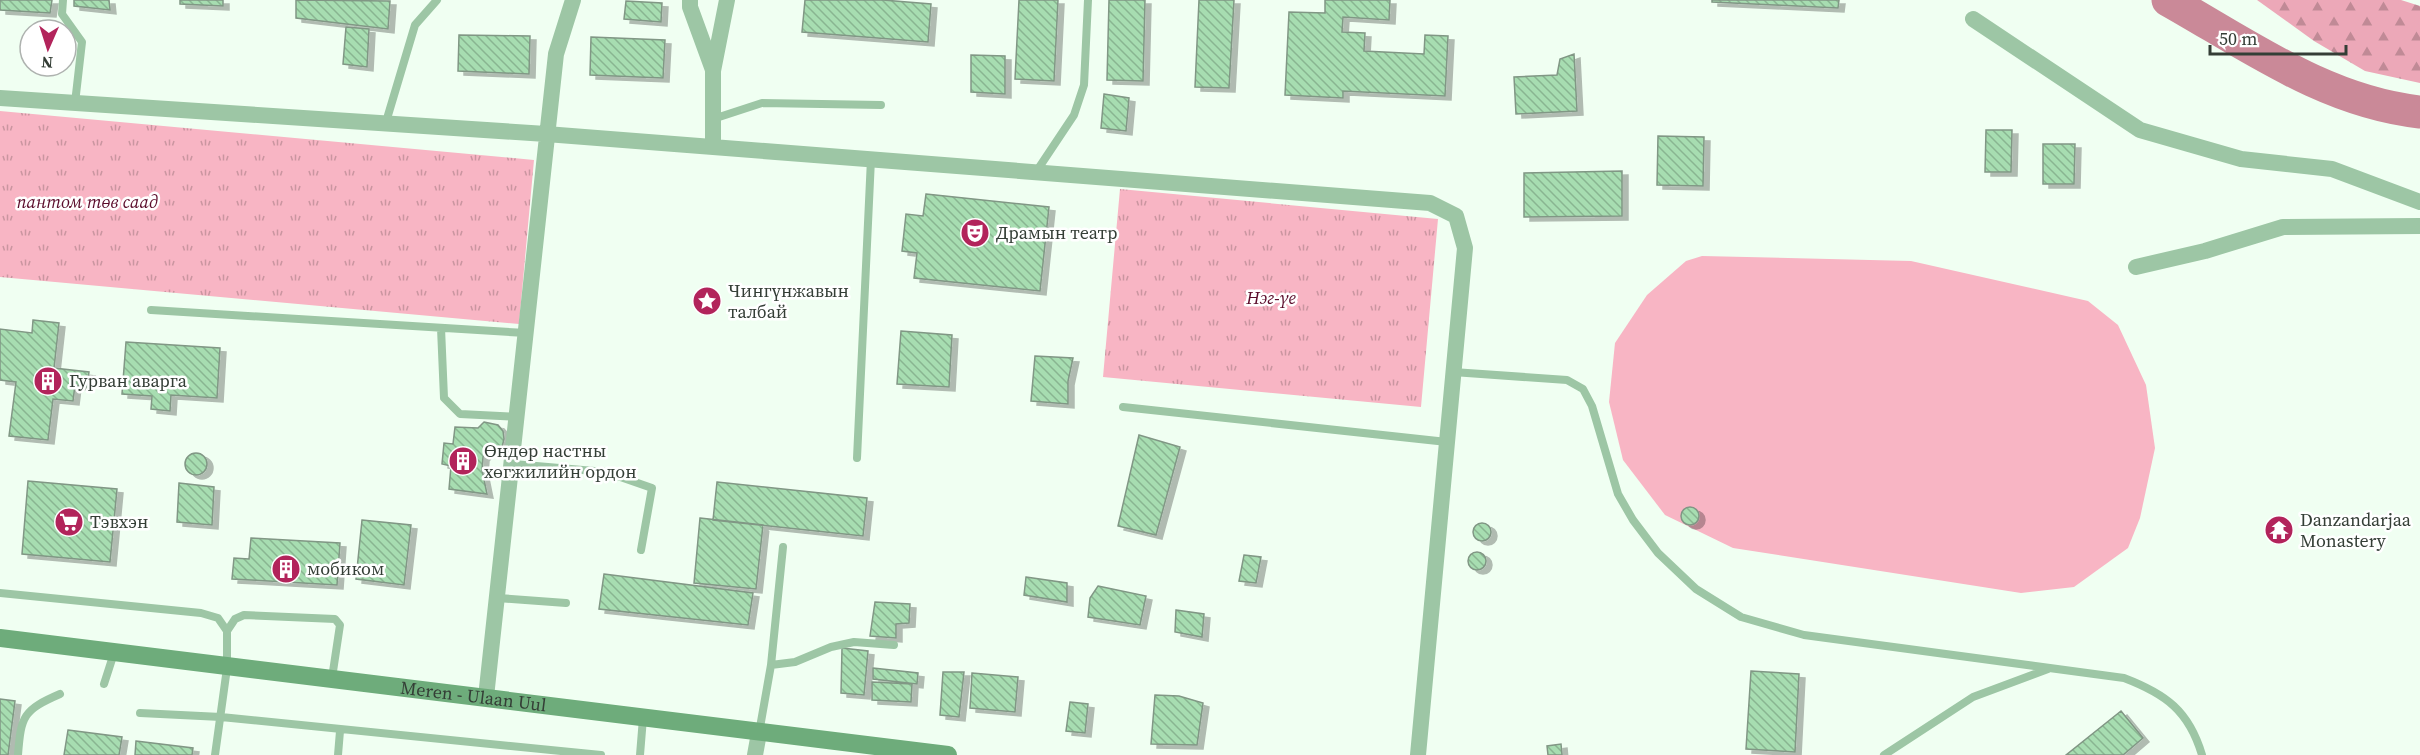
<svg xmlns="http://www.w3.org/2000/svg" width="2420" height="755" font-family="'Source Serif 4',serif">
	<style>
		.forest { fill: url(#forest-firs) }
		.park { fill: url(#park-tufts) }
		.garden { fill: #f8b5c4 }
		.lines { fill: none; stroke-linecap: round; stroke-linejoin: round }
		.river { stroke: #ca8998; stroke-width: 33 }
		.building { fill: url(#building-back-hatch); stroke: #819785; stroke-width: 1.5; filter: url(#shadow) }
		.lane { stroke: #9dc6a5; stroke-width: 8 }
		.street { stroke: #9dc6a5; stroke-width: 16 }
		.secondary { stroke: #6eac7b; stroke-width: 18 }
		.labels { text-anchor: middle; stroke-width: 5; stroke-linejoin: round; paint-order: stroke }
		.park-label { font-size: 18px; font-style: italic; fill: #5a0b2a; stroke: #fff }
		.poi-label { font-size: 18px; fill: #343e36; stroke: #fff; text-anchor: start }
		.street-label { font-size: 18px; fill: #343e36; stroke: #fff }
	</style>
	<defs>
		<pattern id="forest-firs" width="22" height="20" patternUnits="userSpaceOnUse" patternTransform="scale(1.5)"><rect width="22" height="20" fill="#eca8b8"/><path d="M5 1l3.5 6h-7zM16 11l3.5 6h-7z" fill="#c08a96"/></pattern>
		<pattern id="park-tufts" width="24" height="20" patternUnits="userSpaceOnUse" patternTransform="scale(1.5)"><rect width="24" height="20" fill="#f8b5c4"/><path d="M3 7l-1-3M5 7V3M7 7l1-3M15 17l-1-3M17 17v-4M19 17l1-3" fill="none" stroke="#ca95a0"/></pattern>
		<pattern id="building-back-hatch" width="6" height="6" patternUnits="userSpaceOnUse" patternTransform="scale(1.5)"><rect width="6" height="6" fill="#a7ddb1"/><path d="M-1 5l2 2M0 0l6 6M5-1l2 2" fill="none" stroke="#89b591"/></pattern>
		<filter id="shadow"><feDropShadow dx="6" dy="4" stdDeviation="0" flood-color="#0004"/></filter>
	</defs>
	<rect width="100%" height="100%" fill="#f0fff2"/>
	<path class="forest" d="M2257 0H2401L2420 6V83L2365 71 2314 41Z"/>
	<path class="park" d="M0 111 534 160 519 324 0 277Z
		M1120 189 1438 219 1421 407 1103 377Z"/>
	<path class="garden" d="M1702 256 1911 261 2088 301 2118 325 2146 385 2155 448 2140 518 2128 548 2074 587 2021 593 1733 548 1665 515 1623 460 1609 402 1615 343 1647 295 1686 261Z"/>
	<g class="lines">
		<path class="river" d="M2168 0C2248 45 2326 102 2420 112"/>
	</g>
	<path class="building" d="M0 0H52L50 13 0 10Z
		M74 0H109L110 10 74 6Z
		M180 0H223V6L180 4Z
		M296 0 390 1 388 29 296 18Z
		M805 0H883L931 4 928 42 802 32Z
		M1019 0H1058L1054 81 1015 79Z
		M1109 0H1145L1143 81 1107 80Z
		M1199 0H1234L1229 88 1195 87Z
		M1325 0H1390L1389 20 1343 17 1342 32 1365 33 1364 51 1424 54 1425 35 1448 36 1445 96 1343 91V98L1285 95 1289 12 1325 13Z
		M1712 0H1839L1838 8 1712 2Z
		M626 1 662 3 661 22 624 19Z
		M346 27 369 29 367 67 343 64Z
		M459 35 530 36 529 74 458 71Z
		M591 37 665 40 663 78 590 75Z
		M1574 54 1577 111 1516 114 1514 77 1557 75 1560 59Z
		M971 55 1005 56V94L971 92Z
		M1104 94 1129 98 1126 131 1101 128Z
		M1986 130H2012L2011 172H1985Z
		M1658 136 1704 137 1703 186 1657 185Z
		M2043 144H2075L2074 184H2043Z
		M1622 171V216L1524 217V173Z
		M926 194 1049 207 1040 291 914 278 917 253 902 251 906 214 923 216Z
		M33 320 59 323 54 368 89 372 87 387 75 385 73 401 53 399 48 440 9 436 16 382 0 380V329L32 333Z
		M901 331 952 335 949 387 897 384Z
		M126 342 220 348 217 398 171 395 170 411 151 409 152 396 122 394Z
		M1035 356 1073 358 1068 381V404L1031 401Z
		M484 422 498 425 503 431 504 439 502 447 488 451 483 457 482 470 487 494 449 489 451 466 442 464 444 443 453 444 455 427 478 428Z
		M1139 435 1180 447 1156 535 1118 526Z
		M185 464a11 11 0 1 1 22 0a11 11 0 1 1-22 0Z
		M28 481 117 489 110 562 22 554Z
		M717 482 867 498 863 536 713 520Z
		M179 483 214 487 212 525 177 522Z
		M1681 516a9 9 0 1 1 18 0a9 9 0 1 1-18 0Z
		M700 518 763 525 756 589 694 583Z
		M362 520 411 525 404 585 356 579Z
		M1473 532a9 9 0 1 1 18 0a9 9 0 1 1-18 0Z
		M251 538 340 543 337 585 232 579 234 558 249 559Z
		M1468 561a9 9 0 1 1 18 0a9 9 0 1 1-18 0Z
		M1244 555 1261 557 1256 583 1239 581Z
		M604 574 753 593 748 625 599 609Z
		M1026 577 1067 583V602L1024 595Z
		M1098 586 1146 596 1140 625 1088 617 1090 598Z
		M875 602 910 604 909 623 896 624V638L870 636Z
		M1176 610 1204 614 1202 637 1175 632Z
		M842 648 868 651 864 695 841 693Z
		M873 668 918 673 917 684 873 679Z
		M1751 671 1799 674 1795 752 1746 749Z
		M943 672H964L959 717 940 715Z
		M972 673 1018 677 1015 712 970 708Z
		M872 682 912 684 911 702 872 700Z
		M1155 695 1179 696 1203 703 1197 745 1151 744Z
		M0 699 15 701 8 755H0Z
		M1070 702 1088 704 1085 733 1066 731Z
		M2121 711 2143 738 2123 755H2066Z
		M68 730 122 737 119 755H64Z
		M136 741 193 748 192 755H135Z
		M1561 744 1562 755H1548L1547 746Z"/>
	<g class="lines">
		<path class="lane" d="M63 0 62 14 82 42 75 103
			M713 119 762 103 881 105
			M386 122 415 25 437 0
			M1036 172 1074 115 1084 85 1088 0
			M151 310 526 333
			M441 328 444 398 460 414 518 417
			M1453 372 1567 380 1583 389 1592 406 1618 494 1633 520 1658 553 1696 589 1741 617 1804 635 2124 678C2166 694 2189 711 2202 755
			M1123 407 1447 442
			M857 458 871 159
			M513 464 606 472 652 488 641 550
			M0 593 201 613 218 618 227 631V668L215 755
			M498 598 566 603
			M227 631 235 619 244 615 335 619 340 625 332 678
			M771 665 783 547
			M104 684 114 653
			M140 713 221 717 601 755
			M759 733 771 665 795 662 831 647 854 642 894 645
			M18 755C21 716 23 710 60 694
			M338 755 340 731
			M640 755 643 718
			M1884 755 1973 697 2048 669"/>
		<path class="street" d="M690 0V7L713 70
			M1973 19 2140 130 2241 159 2332 169 2420 202
			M0 98 546 134 1430 203 1456 216 1465 248 1418 755
			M713 147V71L727 0
			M2136 267 2205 251 2283 227 2420 226
			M486 697 556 54 573 0
			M755 755 759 733"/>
		<path class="secondary" id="s1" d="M0 638 948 755"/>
	</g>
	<defs>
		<g id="theatre-disc" transform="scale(1.5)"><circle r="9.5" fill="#b2245b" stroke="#fff"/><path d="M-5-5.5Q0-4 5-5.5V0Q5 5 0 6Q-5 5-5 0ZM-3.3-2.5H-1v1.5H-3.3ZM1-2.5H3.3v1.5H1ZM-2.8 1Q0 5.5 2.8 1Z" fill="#fff"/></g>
		<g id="sight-disc" transform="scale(1.5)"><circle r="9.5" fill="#b2245b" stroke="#fff"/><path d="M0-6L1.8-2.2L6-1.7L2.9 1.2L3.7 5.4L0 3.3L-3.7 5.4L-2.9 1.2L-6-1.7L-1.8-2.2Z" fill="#fff"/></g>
		<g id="building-disc" transform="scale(1.5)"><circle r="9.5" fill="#b2245b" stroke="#fff"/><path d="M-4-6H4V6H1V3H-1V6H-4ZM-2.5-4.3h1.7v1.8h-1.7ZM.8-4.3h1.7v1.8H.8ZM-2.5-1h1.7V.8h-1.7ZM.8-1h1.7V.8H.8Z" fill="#fff"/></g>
		<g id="supermarket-disc" transform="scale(1.5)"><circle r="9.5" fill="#b2245b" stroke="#fff"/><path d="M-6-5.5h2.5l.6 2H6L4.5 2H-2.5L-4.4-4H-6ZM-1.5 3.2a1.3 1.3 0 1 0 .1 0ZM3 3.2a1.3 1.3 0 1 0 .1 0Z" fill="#fff"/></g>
		<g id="temple-disc" transform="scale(1.5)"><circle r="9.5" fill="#b2245b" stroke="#fff"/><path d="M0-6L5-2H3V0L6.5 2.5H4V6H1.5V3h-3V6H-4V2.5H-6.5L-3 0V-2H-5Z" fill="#fff"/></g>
	</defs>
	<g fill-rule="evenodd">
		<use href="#theatre-disc" x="975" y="233"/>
		<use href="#sight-disc" x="707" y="301"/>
		<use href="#building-disc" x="48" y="381"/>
		<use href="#building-disc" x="463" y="461"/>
		<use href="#supermarket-disc" x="69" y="522"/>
		<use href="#temple-disc" x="2279" y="530"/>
		<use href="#building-disc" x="286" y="569"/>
	</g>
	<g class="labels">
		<g class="park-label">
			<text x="87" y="208">пантом төв саад</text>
			<text x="1271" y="304">Нэг-үе</text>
		</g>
		<g class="poi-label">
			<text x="996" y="239">Драмын театр</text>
			<text x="728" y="297">Чингүнжавын<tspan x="728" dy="21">талбай</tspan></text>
			<text x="69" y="387">Гурван аварга</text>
			<text x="484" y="457">Өндөр настны<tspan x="484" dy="21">хөгжилийн ордон</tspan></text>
			<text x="2300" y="526">Danzandarjaa<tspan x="2300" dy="21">Monastery</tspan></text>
			<text x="90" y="528">Тэвхэн</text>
			<text x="307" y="575">мобиком</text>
		</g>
		<g class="street-label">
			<text dy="6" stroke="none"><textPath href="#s1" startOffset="477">Meren - Ulaan Uul</textPath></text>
		</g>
	</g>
	<g transform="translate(48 48) rotate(183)"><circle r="28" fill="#ffffff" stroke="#aeb2af" stroke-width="1.5"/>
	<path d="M0-4.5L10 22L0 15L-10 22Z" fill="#b2245b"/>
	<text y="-9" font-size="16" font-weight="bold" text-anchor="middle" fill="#343e36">N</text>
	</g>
	<path d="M2210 45v9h136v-9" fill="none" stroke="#343e36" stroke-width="3"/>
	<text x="2219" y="45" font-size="18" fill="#343e36" stroke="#ffffff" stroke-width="4.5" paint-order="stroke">50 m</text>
</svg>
